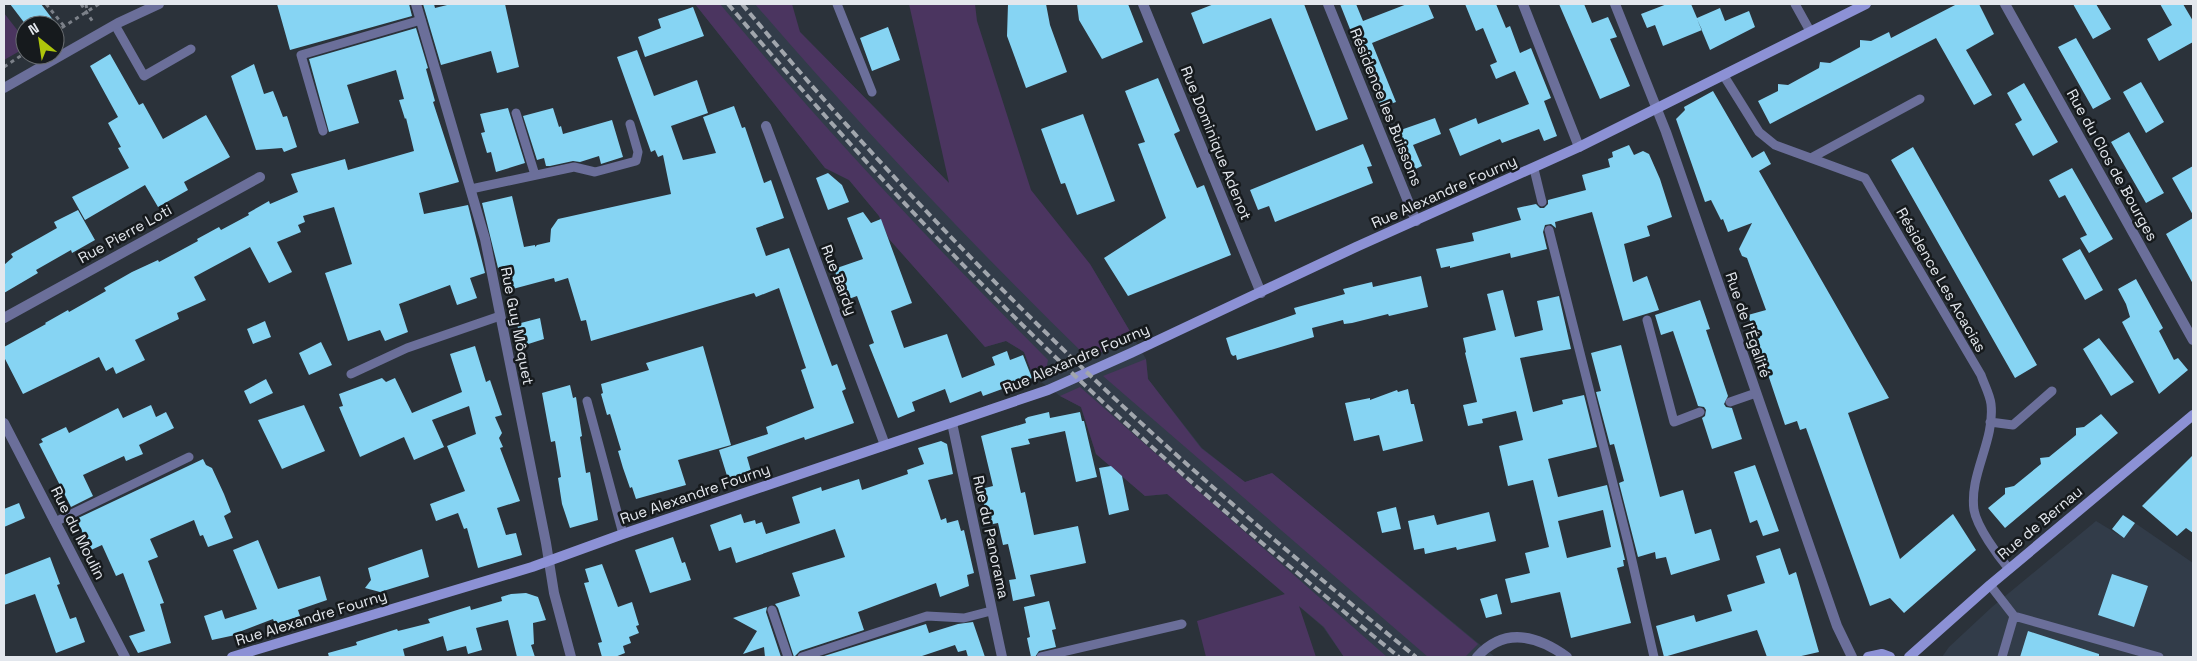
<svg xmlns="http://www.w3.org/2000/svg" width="2197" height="661" font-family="'Space Grotesk',sans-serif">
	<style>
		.built { fill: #323c49 }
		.green { fill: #4b3560 }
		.building { fill: #86d4f3; fill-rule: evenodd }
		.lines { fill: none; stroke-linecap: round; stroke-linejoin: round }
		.path { stroke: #7c8189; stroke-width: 3; stroke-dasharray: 4 4; stroke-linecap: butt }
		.lane { stroke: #6b6f9a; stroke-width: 9 }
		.street { stroke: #6b6f9a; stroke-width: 10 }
		.secondary { stroke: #8c91d5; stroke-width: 10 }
		.rail { stroke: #a1a6ad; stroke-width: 4; stroke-dasharray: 8 4; stroke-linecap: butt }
		.labels { text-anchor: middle; stroke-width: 5; stroke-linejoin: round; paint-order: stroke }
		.street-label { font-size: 15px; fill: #e3e7ed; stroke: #161a1d }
	</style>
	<rect width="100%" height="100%" fill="#2b323a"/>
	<path class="built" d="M695 4H777L800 32 945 179 1064 290 1090 264 1146 359 1148 379 1202 448 1245 482 1272 473 1495 657H1344L1323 627 1168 494 1145 496 1096 454 1081 407 1060 396 1033 376 1024 352 1006 341 985 347 889 239 879 216 849 180 825 168Z
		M2096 521 2124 538 2135 523 2193 563V657H1942L1949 647 1992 607Z"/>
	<path class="green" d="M695 4H720C823 128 934 246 1048 360L1047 365 1052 373 1033 376 1024 352 1006 341 985 347 889 239 879 216 849 180 825 168Z
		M755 4H792L800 32 949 183 909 4H975L977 21 1031 190 1090 264 1134 338 1088 358C972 245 861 127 755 4Z
		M4 13 25 40V48L4 60Z
		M1146 359 1148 379 1201 448 1245 482 1272 473 1478 644 1465 657H1428L1103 376Z
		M1080 387 1387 657H1344L1324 627 1299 606 1316 657H1206L1197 621 1285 594 1167 494 1145 496 1096 454 1081 407 1060 396Z"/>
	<path class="building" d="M10 4H41L57 25H26Z
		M277 4H409L412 16 290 50Z
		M423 4H434L435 8 451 4H505L519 67 497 73 491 51 441 65Z
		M1008 4H1046L1050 25 1067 72 1026 88 1007 36Z
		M1077 4H1128L1143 42 1102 59 1079 20Z
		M1214 4H1304L1348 119 1316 131 1271 18 1203 44 1191 13Z
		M1340 4H1356L1363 21 1407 4H1428L1434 18 1372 43 1396 102 1381 107Z
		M1465 4H1496L1506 28 1510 26 1520 53 1531 48 1551 98 1544 101 1557 136 1544 141 1539 129 1502 143 1500 139 1460 156 1449 129 1476 118 1478 124 1529 104 1515 71 1496 79 1490 65 1497 62 1483 28 1476 31Z
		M1559 4H1584L1592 23 1608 17 1617 37 1610 39 1630 86 1600 99Z
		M1667 4H1691L1697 18 1720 8 1725 21 1749 11 1755 27 1710 50 1697 19 1702 30 1663 46 1655 25 1647 28 1641 14Z
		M1957 4H1979L1994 34 1966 50 1992 95 1974 105 1936 38 1770 124 1758 101 1778 91V84L1788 85 1819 68 1820 62 1830 63 1860 47V40L1871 41 1889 32 1891 38Z
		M2073 4H2096L2111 29 2093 39Z
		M2160 4H2183L2193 21V42L2159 61 2147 39 2172 25Z
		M693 7 704 36 645 57 638 37 661 28 658 19Z
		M888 27 900 60 872 71 860 38Z
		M416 28 428 68 426 69 435 101 433 102 459 182 419 193 424 214 468 205 485 273 470 278 477 298 457 305 450 285 399 304 408 332 385 341 380 330 348 341 325 273 352 264 334 207 303 216 305 222 298 225 301 232 277 242 292 272 269 283 250 247 194 277 206 300 177 313 179 319 135 340 145 360 116 374 113 367 106 371 99 357 23 394 4 357V347L46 324 45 323 68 310 69 312 106 291 104 288 132 272 158 260 159 262 198 241 197 239 219 227 221 230 249 215 248 213 269 201 270 204 298 192 291 174 345 159 348 170 414 151 406 118 405 119 399 100 404 99 396 70 347 85 359 123 329 132 309 59Z
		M2076 38 2111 99 2093 109 2058 47Z
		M637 50 654 96 697 80 708 113 671 126 683 160 716 153 703 117 734 106 742 128 745 127 764 183 771 180 784 218 756 228 766 256 789 248 832 366 837 364 846 389 842 391 854 423 805 440 804 437 747 457 751 471 728 479 719 450 768 434 766 427 814 408 801 370 806 368 779 288 756 297 754 293 591 341 586 320 581 321 568 278 555 282 554 278 509 290 504 266 498 268 482 203 512 196 524 247 535 245V247L537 245 550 242 551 229 558 219 671 194 663 155 658 157 655 150 651 152 617 57Z
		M110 54 139 105 143 103 163 139 206 115 230 157 184 182 188 190 158 207 145 185 85 220 72 197 129 168 118 148 121 147 108 123 118 117 90 66Z
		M254 64 264 94 273 91 283 117 287 116 297 147 284 152 282 148 256 150 231 76Z
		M1158 78 1180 131 1174 134 1197 188 1204 185 1231 255 1128 296 1104 258 1166 218 1138 144 1145 142 1125 91Z
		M2141 82 2164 122 2146 133 2123 92Z
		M2024 83 2058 142 2033 156 2015 124 2022 120 2007 93Z
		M1713 91 1752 158 1764 151 1771 164 1759 171 1889 398 1848 413 1900 559 1953 514 1976 550 1904 613 1890 598 1870 606 1806 428 1800 430 1797 421 1785 425 1748 315 1766 310 1747 258 1742 256 1739 249 1752 223 1728 232 1723 219 1721 220 1711 200 1705 202 1676 119 1685 110 1684 107Z
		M508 108 525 163 496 172 491 152 487 153 481 133 485 132 480 114Z
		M553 108 559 127 561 126 563 134 612 120 623 157 601 164 599 156 580 162 573 161 550 166H546L544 158 537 160 523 116Z
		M1083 114 1115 201 1077 215 1065 183 1061 184 1041 129Z
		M1435 118 1441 134 1413 145 1422 166 1407 173 1392 133Z
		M2129 132 2164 193 2146 203 2111 142Z
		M1363 144 1372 166 1367 167 1373 183 1275 222 1269 206 1258 210 1250 190Z
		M1629 145 1634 155 1643 151 1649 154 1660 179 1672 217 1647 226 1650 236 1624 244 1633 282 1647 276 1659 310 1623 321 1592 212 1555 222 1556 228 1551 224 1545 225 1543 232 1547 249 1511 258 1510 253 1450 268V266L1441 268 1436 249 1474 241 1472 233 1521 220 1517 208 1536 204 1540 208H1544L1548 204V200L1586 190 1582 175 1610 167 1608 159 1613 157 1612 152Z
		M1913 147 2037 365 2015 378 1891 160Z
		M2193 166V215L2172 178Z
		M2072 168 2113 239 2089 253 2080 238 2087 235 2065 195 2059 198 2049 180Z
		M828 173 842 185 849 202 828 210 816 178Z
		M78 210 95 240 72 253 71 250 36 270 38 273 4 293V265L13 257 11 254 57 228 54 222Z
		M863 212 871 223 881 219 912 303 891 311 904 348 947 334 962 378 995 365 992 357 1007 351 1010 360 1023 355 1032 378 983 396 981 391 950 403 945 389 912 402 915 411 898 418 869 345 874 343 857 296 846 300 834 269 863 259 847 218Z
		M2193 218V284L2166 234Z
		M2080 249 2103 290 2085 300 2062 259Z
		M1421 276 1428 307 1389 316 1388 314 1352 323 1344 324 1343 320 1312 328 1314 337 1237 360 1236 355 1233 356 1231 354 1226 338 1296 314 1294 308 1345 294 1343 289 1372 282 1373 287Z
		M2136 279 2163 328 2159 331 2174 360 2178 358 2188 370 2159 394 2122 322 2130 317 2126 304 2118 289Z
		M1503 290 1515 337 1543 330 1537 301 1559 296 1571 349 1520 358 1533 412 1563 404 1562 400 1584 395 1597 447 1548 459 1558 497 1607 485 1625 560H1623L1624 566 1617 568 1631 623 1571 638 1560 592 1511 603 1505 579 1530 573 1525 553 1549 547 1533 480 1508 486 1499 446 1523 440 1516 411 1482 419 1483 423 1468 426 1463 405 1477 402 1465 353 1466 352 1463 338 1496 330 1487 294ZM1603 510 1611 547 1567 558 1558 521Z
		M1700 300 1710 329 1706 330 1728 396 1724 404 1726 407 1732 408 1742 439 1712 449 1702 418 1705 416 1706 410 1704 407 1698 406 1673 331 1661 335 1655 315Z
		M540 318 544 339 522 346 517 324Z
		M265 321 271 337 253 344 247 329Z
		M2099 338 2134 382 2111 396 2083 349Z
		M321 342 332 365 309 375 299 353Z
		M1621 345 1660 497 1683 490 1695 534 1711 529 1720 560 1671 575 1666 557 1656 559 1655 552 1638 557 1619 483 1624 481 1614 444 1610 445 1596 392 1601 391 1591 353Z
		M475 346 486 382 490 380 502 415 495 417 502 433 499 438 503 447 500 448 520 501 497 508 506 535 516 533 522 555 478 568 467 528 464 529 458 513 436 521 430 504 465 491 447 446 476 434 469 406 432 420 444 447 414 460 404 437 360 457 339 407 343 406 339 394 382 378 386 382 395 378 412 413 462 392 450 354Z
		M703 346 731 445 678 460 686 485 636 499 632 487 630 488 623 468 618 451 621 450 610 414 607 415 601 394 603 393 601 384 649 370 646 363Z
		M266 379 273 393 250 404 244 391Z
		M570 385 573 398 576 397 582 436 580 437 586 473 590 472 598 520 570 528 562 504 558 478 561 477 555 441 551 442 542 393Z
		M1408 389 1411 404H1414L1423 441 1383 451 1379 435 1354 441 1345 403 1370 398V400L1397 390 1398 392Z
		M151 405 156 417 166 412 174 428 139 445 143 454 126 461 124 456 83 475 93 496 71 507 39 444 43 442 41 439 66 427 69 433 118 408 123 418Z
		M304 405 325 451 282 469 258 420Z
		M1049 412 1050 418 1080 412 1082 421H1084L1097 477 1076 482 1065 431 1028 439 1030 444 1011 448 1021 493 1025 492 1034 535 1078 526 1086 563 1030 575 1035 596 1013 601 1009 580 1016 579 1008 544 1003 545 998 523 988 525 981 489 993 486 981 436 1026 423 1025 419 1028 417Z
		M2101 414 2118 433 2005 528 1988 508 2005 494V488L2014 486 2041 464 2040 458 2049 457 2076 435V428L2084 427Z
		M941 441 947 444 953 474 928 480 941 520 946 518 947 523 958 520 961 531 964 530 974 573 967 575 969 586 940 597 936 583 858 612 864 630 800 651 794 657 778 608 775 604 800 596 792 573 845 557 835 529 736 563 731 547 719 551 710 525 741 514 744 523 755 520 756 524 762 522 766 534 800 523 792 497 821 487 822 491 859 479 862 490 908 474 907 470 924 464 918 448Z
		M2193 455V533L2186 528 2177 536 2142 506Z
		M203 459 206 465 212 468 224 494 231 512 224 516 233 538 208 547 203 535 200 536 194 520 150 539 158 557 148 561 164 603 160 604 171 643 138 653 129 636 145 631 123 573 116 576 102 545 91 550 76 519Z
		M1755 465 1779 531 1763 536 1757 520 1750 523 1734 472Z
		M1111 466 1122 476 1129 510 1109 515 1099 468Z
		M19 503 25 518 4 527V509Z
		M1396 507 1401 529 1382 533 1377 512Z
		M1489 512 1496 541 1457 550 1456 547 1425 554 1424 548 1414 550 1408 521 1434 515 1437 525Z
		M2123 515 2135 523 2124 538 2112 529Z
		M673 537 682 563 685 562 691 580 650 593 635 550Z
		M258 540 278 589 320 576 327 600 298 610 300 616 275 624 273 619 239 632 240 634 212 640 204 616 222 610 225 619 257 609 233 550Z
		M1780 548 1789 575 1796 572 1819 652 1797 657H1767L1757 630 1664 657 1656 626 1694 615 1696 622 1732 611 1727 595 1765 583 1756 556Z
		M422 549 429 577 380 592 365 588 371 580 368 568Z
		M50 557 60 584 57 585 70 619 76 617 85 642 56 653 35 594 4 605V575Z
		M602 564 618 607 632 602 639 625 636 626 639 633 629 637 631 643 623 646 625 653 615 657H602L598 643 602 642 584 583 589 582 585 569Z
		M2112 574 2148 586 2134 627 2098 615Z
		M526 593 538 597 546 620 533 623 534 644 531 645 535 657H517L508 620 476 628 482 650 468 654 466 646 447 651 443 636 403 649 405 657H329L328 653 357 645 356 642 397 629 398 631 430 623 428 619 470 606 471 610 502 601 501 597 511 594Z
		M1497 594 1502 614 1486 618 1480 599Z
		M1049 601 1056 629 1052 630 1056 647 1039 651 1035 657H1031L1027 638 1030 637 1024 607Z
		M767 607 766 612 781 657H765L764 647 743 654 757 631 733 618Z
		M973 622 985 657H968L966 650 958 652 955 645 919 657H821L926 624 929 633 958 624Z
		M2028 631 2099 654V657H2020Z"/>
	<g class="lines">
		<path class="path" d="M46 4 64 26
			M81 4 93 22
			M86 4 87 11
			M55 32 99 4
			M4 67 25 53"/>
		<path class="lane" d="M837 4 872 92
			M1795 4 1810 31
			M115 25 144 76 191 49
			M1724 76 1759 132 1775 145 1865 178 1981 375C1984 384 1990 395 1991 404 1995 441 1969 474 1974 510 1977 527 1998 556 2009 569
			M516 113 535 175
			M323 131 301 55 421 20
			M1811 158 1920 99
			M1534 169 1542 202
			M471 189 574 167 595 172 636 161 638 152 630 124
			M1549 230 1628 543 1654 657
			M1647 320 1674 422 1700 412
			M351 374 407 348 500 316
			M587 401 623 534
			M1730 402 1756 393
			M1990 422 2013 425 2052 391
			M55 522 189 457
			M1990 585 2014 616 2159 657
			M772 610 788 657
			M802 657 927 616 964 618 991 611
			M1041 657 1182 624
			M2002 657 2014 616"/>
		<path class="street" d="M416 4 485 239 546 543 554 593 571 657
			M1143 4 1261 293
			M1328 4 1416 221
			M1523 4 1579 147
			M1615 4 1666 132 1837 626 1852 657
			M2005 4 2193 340
			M4 88 118 23 159 4
			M766 126 885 445
			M4 318 260 177
			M4 423 125 657
			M952 423 1002 657
			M1477 657C1505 626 1538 636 1567 657"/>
		<path class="secondary" d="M232 657 532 567 623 534 1048 390 1131 353 1356 247 1579 147 1866 4
			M1868 657 1882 654 1890 657
			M1909 657 1990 585 2193 415"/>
		<path class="rail" d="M728 4C847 144 971 280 1106 405 1201 493 1300 576 1399 657
			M742 4C857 142 981 273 1112 396 1209 487 1313 573 1416 657"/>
	</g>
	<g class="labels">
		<g class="street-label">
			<text transform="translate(1386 107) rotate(68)" y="5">Résidence les Buissons</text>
			<text transform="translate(1216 143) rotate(68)" y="5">Rue Dominique Adenot</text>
			<text transform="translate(2112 165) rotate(61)" y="5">Rue du Clos de Bourges</text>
			<text transform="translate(1444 192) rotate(-24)" y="5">Rue Alexandre Fourny</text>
			<text transform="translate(125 234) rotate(-29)" y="5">Rue Pierre Loti</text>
			<text transform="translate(839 280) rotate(69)" y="5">Rue Bardy</text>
			<text transform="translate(1941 280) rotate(60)" y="5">Résidence Les Acacias</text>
			<text transform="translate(1748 325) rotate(71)" y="5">Rue de l'Égalité</text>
			<text transform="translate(517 326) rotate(79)" y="5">Rue Guy Môquet</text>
			<text transform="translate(1076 359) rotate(-23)" y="5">Rue Alexandre Fourny</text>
			<text transform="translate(695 494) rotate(-19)" y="5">Rue Alexandre Fourny</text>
			<text transform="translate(2040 523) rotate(-40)" y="5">Rue de Bernau</text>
			<text transform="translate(78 533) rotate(63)" y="5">Rue du Moulin</text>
			<text transform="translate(991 537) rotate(78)" y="5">Rue du Panorama</text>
			<text transform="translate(311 618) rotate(-17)" y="5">Rue Alexandre Fourny</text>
		</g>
	</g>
	<rect width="2197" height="661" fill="none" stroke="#e3e7ed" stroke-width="10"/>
	<g transform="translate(40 40) rotate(330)"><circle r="24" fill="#161a1d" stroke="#686c70"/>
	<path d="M0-4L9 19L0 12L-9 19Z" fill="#aec60b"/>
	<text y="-8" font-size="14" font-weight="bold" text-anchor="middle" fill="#e3e7ed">N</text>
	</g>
</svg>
